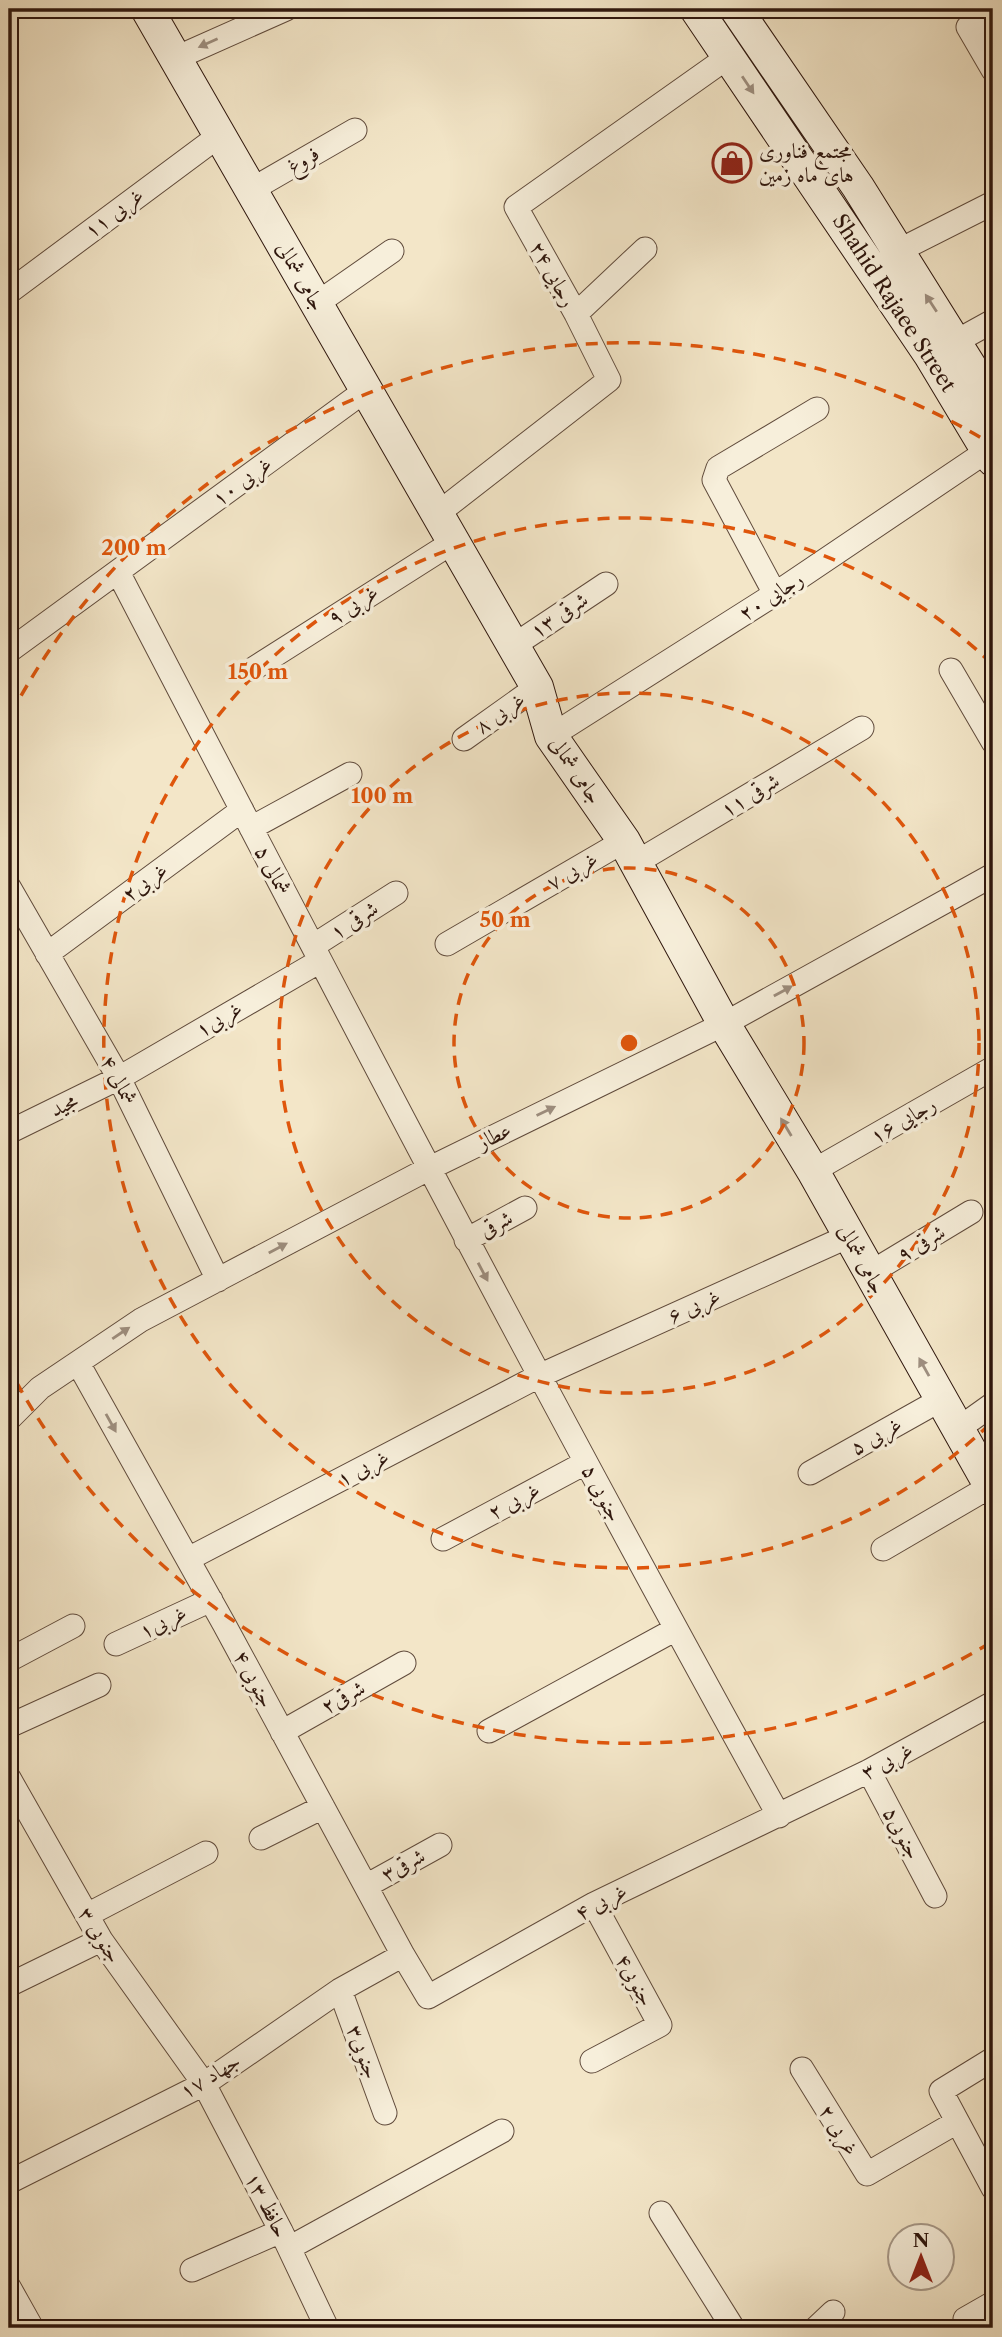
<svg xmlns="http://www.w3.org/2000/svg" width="1002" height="2337" font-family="'Libre Caslon Text',Amiri,serif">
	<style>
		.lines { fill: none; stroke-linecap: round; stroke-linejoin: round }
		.street-casing { stroke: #604b3c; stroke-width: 25 }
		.secondary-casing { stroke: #2f170e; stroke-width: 34 }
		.street { stroke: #f7efdb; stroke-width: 23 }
		.secondary { stroke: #f7efdb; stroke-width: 32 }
		.oneway { fill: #9d8e7f }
		.ring { fill: none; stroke: #df560c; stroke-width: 3.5; stroke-dasharray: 12 9 }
		.labels { text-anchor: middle; stroke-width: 7; stroke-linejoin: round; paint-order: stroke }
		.poi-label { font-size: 21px; fill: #2f170e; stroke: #f7efdb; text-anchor: start }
		.street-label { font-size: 21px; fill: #2f170e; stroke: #f7efdb }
		.centre { fill: #df560c; stroke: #f7efdb; stroke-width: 3.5 }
		.ring-label { font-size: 21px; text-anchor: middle; font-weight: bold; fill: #df560c; stroke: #f7efdb; stroke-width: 7; stroke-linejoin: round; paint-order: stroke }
	</style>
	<rect width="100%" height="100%" fill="#f3e6c8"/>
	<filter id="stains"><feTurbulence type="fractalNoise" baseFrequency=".00286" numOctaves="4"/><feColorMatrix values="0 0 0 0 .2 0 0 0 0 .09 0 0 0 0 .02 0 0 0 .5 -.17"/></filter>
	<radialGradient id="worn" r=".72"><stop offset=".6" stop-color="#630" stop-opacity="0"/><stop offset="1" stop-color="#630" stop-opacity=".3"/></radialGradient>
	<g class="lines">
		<g class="street-casing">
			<path id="street" d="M993 15 968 27 993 70
				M176 58 286 9
				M251 190 355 130
				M898 251 993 203
				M9 292 220 135
				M316 304 392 251
				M576 314 645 249
				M955 342 993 321
				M437 514 609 380 576 314 516 207 728 57
				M118 572C334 988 551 1405 779 1816
				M775 594 714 480 718 468 817 409
				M513 646 606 584
				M9 651 366 390
				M253 669 453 542
				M951 670 993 742
				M551 736 775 594 987 451
				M464 739 537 687
				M251 828 350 774
				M637 862 862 728
				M9 887 119 1078 218 1280
				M447 944 624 841
				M313 946 396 893
				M47 954 242 810
				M9 1132 119 1078 320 961
				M813 1171 993 1068
				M466 1240 525 1208
				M870 1273 971 1212
				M78 1363 224 1624 403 1955 428 1997 594 1904 869 1771 993 1703
				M9 1419 40 1388 141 1320 428 1169 724 1024 993 875
				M958 1429 993 1404
				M810 1473 942 1399
				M443 1539 585 1463
				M883 1549 991 1486
				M188 1559 539 1376 849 1236
				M116 1644 211 1600
				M9 1660 73 1626
				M9 1726 99 1685
				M489 1731 676 1629
				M282 1732 404 1663
				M869 1771 935 1896
				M9 1778 101 1940 204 2084 281 2231 327 2328
				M261 1838 323 1807
				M366 1886 440 1845
				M87 1915 206 1853
				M9 1985 101 1940
				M340 1990 385 2113
				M993 2059 941 2091 993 2188
				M592 2061 660 2025 594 1904
				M802 2069 867 2174 957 2122
				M9 2182 204 2084 340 1990 403 1955
				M661 2213 733 2328
				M289 2248 502 2131
				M192 2270 281 2231
				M9 2287 32 2328
				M965 2319 993 2303
				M816 2328 833 2312"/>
		</g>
		<g class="secondary-casing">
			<path id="secondary" d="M147 9 537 687 551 736 624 841 724 1024 813 1171 993 1491
				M696 9 930 355 993 460
				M736 9 858 187 993 403"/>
		</g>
		<use href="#street" class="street"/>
		<use href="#secondary" class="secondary"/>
	</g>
	<defs><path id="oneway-solid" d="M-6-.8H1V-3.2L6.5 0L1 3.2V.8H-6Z" transform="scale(1.75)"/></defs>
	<g class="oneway">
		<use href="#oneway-solid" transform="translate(208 43) rotate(156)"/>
		<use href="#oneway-solid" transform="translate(748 85) rotate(56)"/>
		<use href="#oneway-solid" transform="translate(931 303) rotate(-123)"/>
		<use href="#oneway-solid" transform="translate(783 991) rotate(-29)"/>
		<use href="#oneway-solid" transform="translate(546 1111) rotate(-26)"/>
		<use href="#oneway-solid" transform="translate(786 1127) rotate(-121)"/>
		<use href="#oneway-solid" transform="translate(278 1248) rotate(-28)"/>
		<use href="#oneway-solid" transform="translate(483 1272) rotate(62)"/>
		<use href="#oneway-solid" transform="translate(121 1333) rotate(-34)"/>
		<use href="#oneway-solid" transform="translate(924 1367) rotate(-119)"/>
		<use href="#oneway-solid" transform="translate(111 1423) rotate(61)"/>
	</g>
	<g class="ring">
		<circle cx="629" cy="1043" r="175"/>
		<circle cx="629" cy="1043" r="350"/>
		<path d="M990 1424A525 525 0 1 1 990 662"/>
		<path d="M990 1643A700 700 0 0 1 11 1372M11 714A700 700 0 0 1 990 443"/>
	</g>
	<defs>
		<g id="shop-ring" transform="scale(2.0125)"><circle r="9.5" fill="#f7efdb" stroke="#8f2418" stroke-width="1.5"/><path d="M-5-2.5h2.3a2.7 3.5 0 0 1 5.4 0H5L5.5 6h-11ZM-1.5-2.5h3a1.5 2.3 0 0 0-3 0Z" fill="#8f2418"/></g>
	</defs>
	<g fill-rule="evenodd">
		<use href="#shop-ring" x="732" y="163"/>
	</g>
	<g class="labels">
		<g class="poi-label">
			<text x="759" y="158">مجتمع فناوری<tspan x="759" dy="24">های ماه زمین</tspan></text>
		</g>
		<g class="street-label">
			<text transform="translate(303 160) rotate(-30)" y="7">فروغ</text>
			<text transform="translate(114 213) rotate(-37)" y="7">غربی ۱۱</text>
			<text transform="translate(553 274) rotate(61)" y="7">رجایی ۲۴</text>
			<text transform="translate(301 276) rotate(60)" y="7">جامی شمالی</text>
			<text transform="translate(894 303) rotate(57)" y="7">Shahid Rajaee Street</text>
			<text transform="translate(242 481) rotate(-36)" y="7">غربی ۱۰</text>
			<text transform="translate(771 596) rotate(-33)" y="7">رجایی ۲۰</text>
			<text transform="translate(353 605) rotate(-33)" y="7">غربی ۹</text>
			<text transform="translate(559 615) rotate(-34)" y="7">شرقی ۱۳</text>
			<text transform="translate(500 713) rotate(-35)" y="7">غربی ۸</text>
			<text transform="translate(576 770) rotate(56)" y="7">جامی شمالی</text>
			<text transform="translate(750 795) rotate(-31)" y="7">شرقی ۱۱</text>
			<text transform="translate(273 870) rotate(62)" y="7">شمالی ۵</text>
			<text transform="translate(572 871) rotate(-30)" y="7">غربی ۷</text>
			<text transform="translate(145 882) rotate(-36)" y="7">غربی۲</text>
			<text transform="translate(354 920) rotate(-33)" y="7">شرقی ۱</text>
			<text transform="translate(219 1019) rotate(-30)" y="7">غربی۱</text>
			<text transform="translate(119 1080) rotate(62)" y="7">شمالی ۴</text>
			<text transform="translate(64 1105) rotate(-26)" y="7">مجید</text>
			<text transform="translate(903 1120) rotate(-30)" y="7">رجایی ۱۶</text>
			<text transform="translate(494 1136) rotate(-26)" y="7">عطار</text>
			<text transform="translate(496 1224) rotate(-29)" y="7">شرقی</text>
			<text transform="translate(921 1243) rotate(-31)" y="7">شرقی ۹</text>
			<text transform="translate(862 1259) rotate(61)" y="7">جامی شمالی</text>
			<text transform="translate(694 1306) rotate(-24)" y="7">غربی ۶</text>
			<text transform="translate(876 1436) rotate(-29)" y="7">غربی ۵</text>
			<text transform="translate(363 1468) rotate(-27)" y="7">غربی ۱</text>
			<text transform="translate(602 1493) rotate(62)" y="7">جنوبی ۵</text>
			<text transform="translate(514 1501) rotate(-28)" y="7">غربی ۲</text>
			<text transform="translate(163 1622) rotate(-25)" y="7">غربی۱</text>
			<text transform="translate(254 1679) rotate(62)" y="7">جنوبی ۴</text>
			<text transform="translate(343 1697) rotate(-29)" y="7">شرقی۲</text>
			<text transform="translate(887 1761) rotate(-28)" y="7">غربی ۳</text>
			<text transform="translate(902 1833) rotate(62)" y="7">جنوبی۵</text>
			<text transform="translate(403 1865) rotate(-29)" y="7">شرقی۳</text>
			<text transform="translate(601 1902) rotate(-27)" y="7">غربی ۴</text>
			<text transform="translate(100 1935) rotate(58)" y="7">جنوبی ۳</text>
			<text transform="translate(635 1980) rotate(61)" y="7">جنوبی۴</text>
			<text transform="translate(363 2052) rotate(70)" y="7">جنوبی۳</text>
			<text transform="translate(210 2076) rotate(-31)" y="7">جهاد ۱۷</text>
			<text transform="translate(839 2130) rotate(58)" y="7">غربی ۲</text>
			<text transform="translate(267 2205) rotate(63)" y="7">حافظ ۱۳</text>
		</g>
	</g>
	<circle cx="629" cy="1043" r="10" class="centre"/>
	<g class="ring-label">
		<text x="134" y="555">200 m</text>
		<text x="258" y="679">150 m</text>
		<text x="382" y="803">100 m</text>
		<text x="505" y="927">50 m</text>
	</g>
	<rect width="1002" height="2337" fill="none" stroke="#f3e6c8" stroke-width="35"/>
	<rect x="10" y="10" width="981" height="2316" fill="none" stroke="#2f170e" stroke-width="3.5"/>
	<rect x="18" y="18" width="967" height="2302" fill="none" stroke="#2f170e" stroke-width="2"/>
	<g transform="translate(921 2257)"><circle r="33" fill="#f7efdb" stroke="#a79989" stroke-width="2"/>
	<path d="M0-5L12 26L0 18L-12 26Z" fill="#8f2418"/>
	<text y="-10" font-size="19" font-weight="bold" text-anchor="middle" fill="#2f170e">N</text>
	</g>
	<rect width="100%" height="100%" filter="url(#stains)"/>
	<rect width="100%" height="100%" fill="url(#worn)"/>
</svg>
